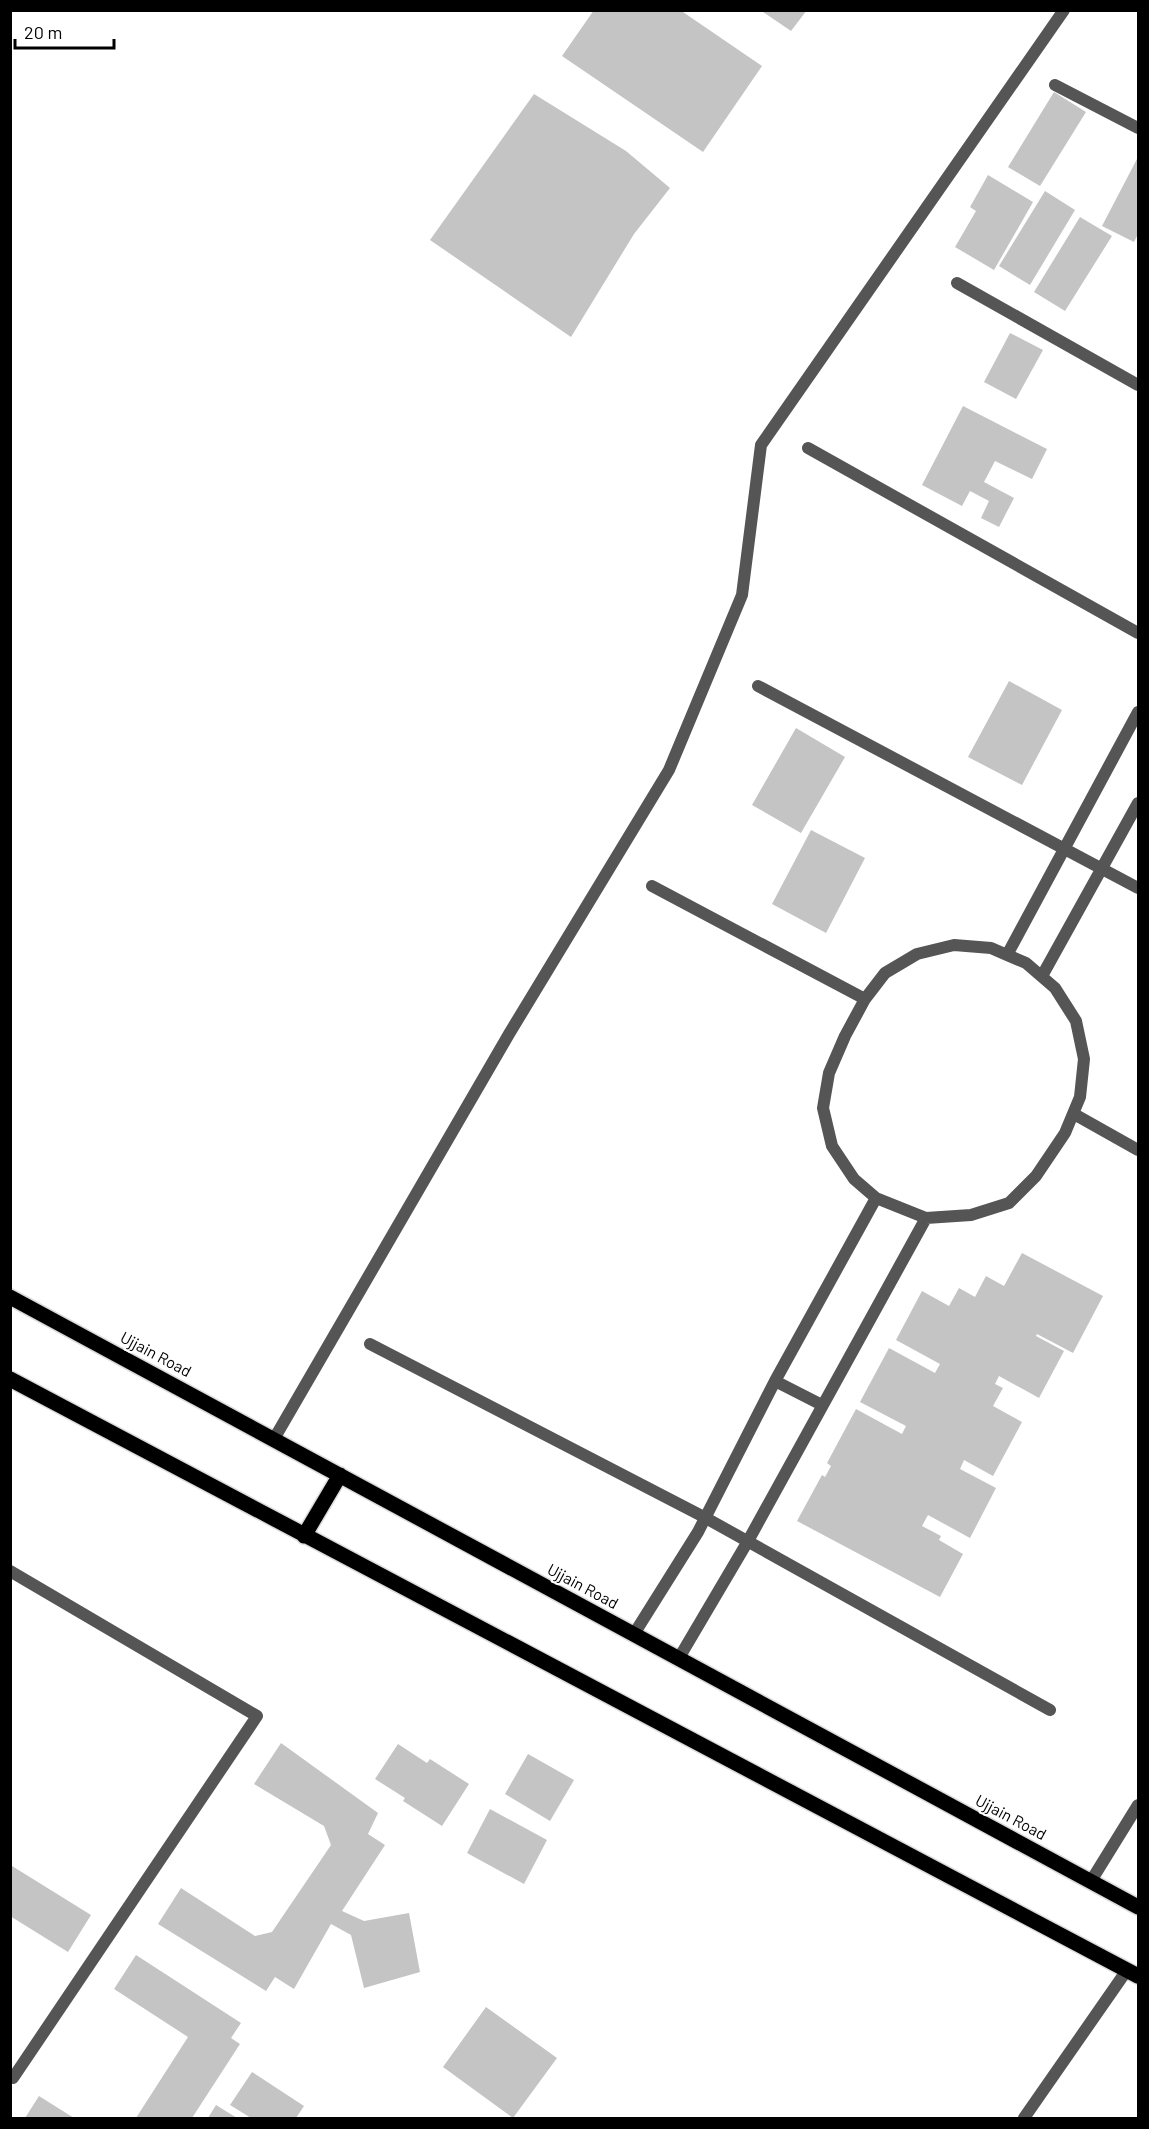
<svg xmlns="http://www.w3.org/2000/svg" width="1149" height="2129" font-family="Barlow,sans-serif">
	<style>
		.building { fill: #c4c4c4 }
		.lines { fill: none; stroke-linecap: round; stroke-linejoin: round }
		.primary-casing { stroke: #dbdbdb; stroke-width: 18 }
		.lane { stroke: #555; stroke-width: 12 }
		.street { stroke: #555; stroke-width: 12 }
		.primary { stroke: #000; stroke-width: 15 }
		.labels { text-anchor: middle; stroke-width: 4.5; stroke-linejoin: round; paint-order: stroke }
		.street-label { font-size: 16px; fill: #000; stroke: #fff }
	</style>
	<rect width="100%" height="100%" fill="#fff"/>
	<path class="building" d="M594 10H680L762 66 703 152 562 56Z
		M760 10H807L791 31Z
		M1054 92 1086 112 1040 186 1008 167Z
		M534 94 626 151 670 188 634 234 571 337 430 240Z
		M1138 157V234L1134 242 1102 226Z
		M988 175 1033 202 994 270 955 247 976 211 970 207Z
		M1045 191 1075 210 1030 285 999 266Z
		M1080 217 1112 236 1065 311 1034 292Z
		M1010 333 1043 350 1016 399 984 382Z
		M963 406 1047 449 1032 479 995 461 984 482 1014 498 999 527 981 518 989 501 970 491 962 506 922 485Z
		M1009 681 1062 710 1022 785 968 757Z
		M796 728 845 757 801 833 752 805Z
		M811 830 865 858 826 933 772 904Z
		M1022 1253 1103 1296 1073 1353 1037 1334 1036 1336 1064 1351 1039 1398 999 1376 995 1384 1003 1388 993 1406 1022 1422 993 1476 964 1460 960 1469 996 1488 970 1538 928 1515 922 1526 941 1536 939 1540 963 1554 940 1597 797 1521 822 1475 825 1477 831 1466 827 1463 856 1409 902 1434 906 1426 860 1402 889 1348 935 1373 940 1364 896 1340 922 1291 949 1306 959 1288 975 1297 986 1276 1004 1286Z
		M281 1743 378 1813 368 1834 385 1845 342 1911 364 1921 409 1913 420 1972 364 1988 351 1935 331 1924 294 1989 275 1977 266 1991 158 1924 181 1888 255 1936 272 1932 331 1845 324 1826 254 1784Z
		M398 1744 427 1763 430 1759 469 1784 442 1826 403 1801 405 1798 375 1779Z
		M528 1754 574 1780 550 1821 505 1794Z
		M490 1809 547 1840 524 1884 467 1853Z
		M12 1866 91 1915 68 1952 10 1916V1869Z
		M136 1955 241 2023 231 2038 240 2044 192 2118H136L188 2037 114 1989Z
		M486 2007 557 2058 513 2118 443 2067Z
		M252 2072 304 2106 296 2118H251L230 2105Z
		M39 2096 74 2118H25Z
		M216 2105 237 2118H208Z"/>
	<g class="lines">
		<g class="primary-casing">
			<path id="primary" d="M10 1297 1138 1907
				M10 1379 1138 1976
				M304 1536 340 1475"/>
		</g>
		<path class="lane" d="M10 1571 257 1716 13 2078
			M1091 1881 1138 1805"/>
		<path class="street" d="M1055 85 1138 128
			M957 283 1138 385
			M808 448 1138 633
			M758 686 1138 888
			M652 886 865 999
			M954 945 991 948 1007 955 1026 963 1055 988 1076 1021 1084 1059 1080 1097 1065 1133 1036 1176 1009 1203 971 1215 926 1218 876 1198 854 1179 832 1146 823 1108 829 1073 845 1036 865 999 885 973 917 954Z
			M1007 955 1138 712
			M1042 976 1138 803
			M1074 1114 1138 1150
			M370 1344 704 1517 1050 1710
			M775 1381 822 1405
			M274 1439 509 1034 669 770 742 595 761 445 1064 10
			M634 1634 698 1532 775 1381 876 1198
			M679 1658 748 1541 926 1218
			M1024 2118 1127 1970"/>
		<use href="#primary" class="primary"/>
	</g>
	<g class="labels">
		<g class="street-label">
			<text transform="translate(156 1354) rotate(28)" y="6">Ujjain Road</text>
			<text transform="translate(583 1586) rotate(28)" y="6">Ujjain Road</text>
			<text transform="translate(1011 1817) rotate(28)" y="6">Ujjain Road</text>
		</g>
	</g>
	<rect width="1149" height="2129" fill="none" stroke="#000000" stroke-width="24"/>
	<path d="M15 39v9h99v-9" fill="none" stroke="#000000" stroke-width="3"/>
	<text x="24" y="39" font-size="18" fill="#000000" stroke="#ffffff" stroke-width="4.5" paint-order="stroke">20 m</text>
</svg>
